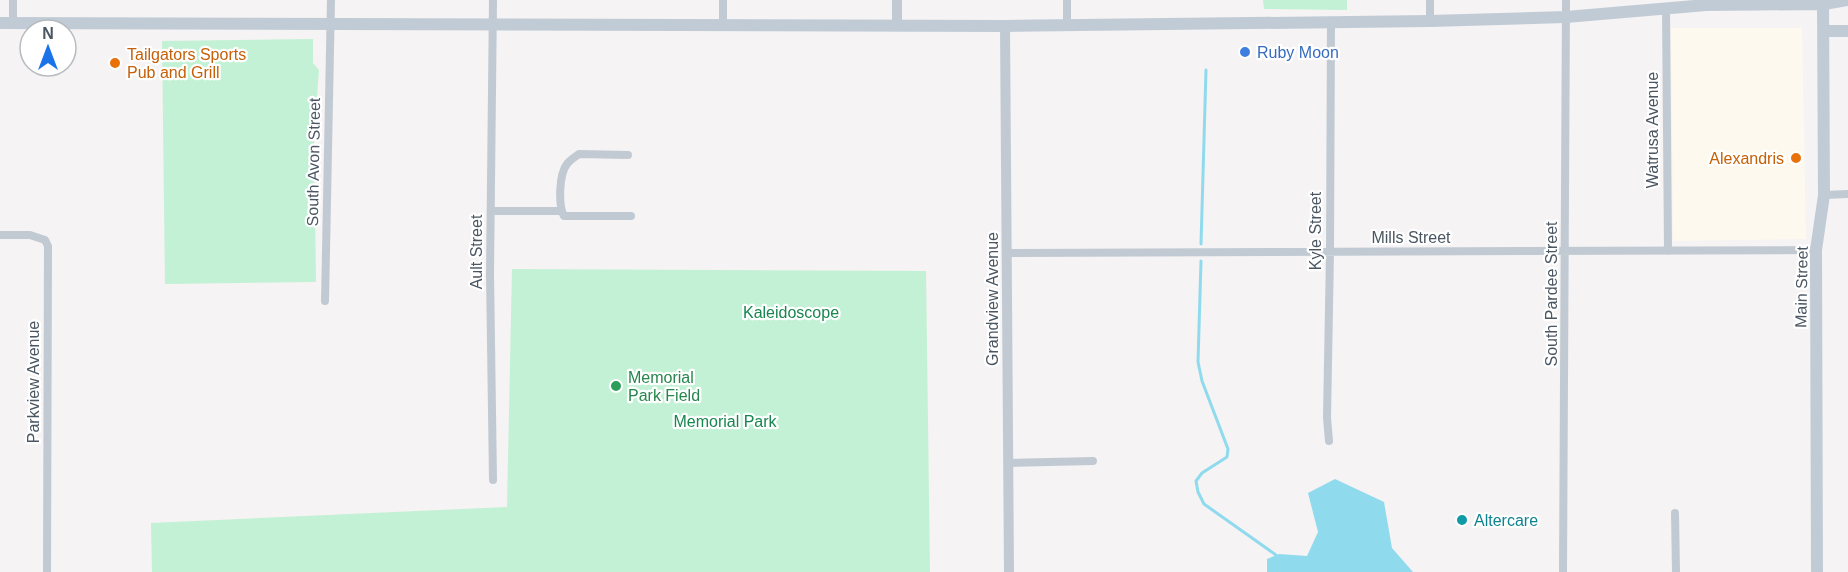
<svg xmlns="http://www.w3.org/2000/svg" width="1848" height="572" font-family="Arial,sans-serif">
	<style>
		.commercial { fill: #fdf9ef }
		.green { fill: #c3f1d5 }
		.water { fill: #90daee }
		.lines { fill: none; stroke-linecap: round; stroke-linejoin: round }
		.stream { stroke: #90daee; stroke-width: 3 }
		.minor { stroke: #c1cad2; stroke-width: 8 }
		.tertiary { stroke: #c1cad2; stroke-width: 10 }
		.secondary { stroke: #c1cbd6; stroke-width: 12 }
		.shop-dot { fill: #3f7fe0; stroke: #fff; stroke-width: 2 }
		.food-dot { fill: #e8710a; stroke: #fff; stroke-width: 2 }
		.leisure-dot { fill: #2e9e5b; stroke: #fff; stroke-width: 2 }
		.culture-dot { fill: #0f9aa8; stroke: #fff; stroke-width: 2 }
		.labels { text-anchor: middle; stroke-width: 4.5; stroke-linejoin: round; paint-order: stroke }
		.shop-label { font-size: 16px; fill: #366cbe; stroke: #fff; text-anchor: start }
		.food-label { font-size: 16px; fill: #c56008; stroke: #fff; text-anchor: start }
		.street-label { font-size: 16px; fill: #4a5661; stroke: #fff }
		.park-label { font-size: 16px; fill: #17864f; stroke: #fff }
		.leisure-label { font-size: 16px; fill: #27864d; stroke: #fff; text-anchor: start }
		.culture-label { font-size: 16px; fill: #0d838f; stroke: #fff; text-anchor: start }
	</style>
	<rect width="100%" height="100%" fill="#f5f3f3"/>
	<path class="commercial" d="M1671 28H1802L1806 239 1673 241Z"/>
	<path class="green" d="M1263 0H1347V10L1264 9Z
		M313 39V63L319 70 314 136 316 282 165 284 162 41Z
		M512 269 926 271 930 572H152L151 523 507 507Z"/>
	<path class="water" d="M1335 479 1384 502 1392 548 1413 572H1267V559L1279 554 1307 556 1318 532 1308 493Z"/>
	<g class="lines">
		<path class="stream" d="M1201 244 1206 70
			M1201 261 1198 362 1202 381 1228 449 1227 457 1202 473 1196 481 1198 492 1204 504 1276 555"/>
		<path class="minor" d="M13 0V23
			M493 0 490 274 493 480
			M1666 9 1668 251
			M1430 21V0
			M723 25V0
			M1067 25V0
			M628 155 579 154C575 157 570 160 567 164 559 174 558 205 564 216H631
			M1824 195 1848 194
			M491 211H561
			M0 235H30L45 240 48 246 47 572
			M1007 253 1816 250
			M325 301 331 0
			M1329 441 1327 418 1330 252 1331 21
			M1008 463 1093 461
			M1675 513 1676 572
			M1563 572 1566 0"/>
		<path class="tertiary" d="M897 0V25
			M1005 26 1009 572"/>
		<path class="secondary" d="M0 23 1005 26 1430 21 1566 17 1706 5 1824 4 1848 0
			M1824 31H1848
			M1817 572 1816 250 1824 195 1823 0"/>
	</g>
	<circle class="shop-dot" cx="1245" cy="52" r="6"/>
	<g class="food-dot">
		<circle cx="115" cy="63" r="6"/>
		<circle cx="1796" cy="158" r="6"/>
	</g>
	<circle class="leisure-dot" cx="616" cy="386" r="6"/>
	<circle class="culture-dot" cx="1462" cy="520" r="6"/>
	<g class="labels">
		<g class="shop-label">
			<text x="1257" y="58">Ruby Moon</text>
		</g>
		<g class="food-label">
			<text x="127" y="60">Tailgators Sports<tspan x="127" dy="18">Pub and Grill</tspan></text>
			<text x="1784" y="164" text-anchor="end">Alexandris</text>
		</g>
		<g class="street-label">
			<text transform="translate(1652 130) rotate(-90)" y="6">Watrusa Avenue</text>
			<text transform="translate(313 162) rotate(-89)" y="6">South Avon Street</text>
			<text transform="translate(1315 231) rotate(-90)" y="6">Kyle Street</text>
			<text x="1411" y="243">Mills Street</text>
			<text transform="translate(476 252) rotate(-90)" y="6">Ault Street</text>
			<text transform="translate(1801 287) rotate(-89)" y="6">Main Street</text>
			<text transform="translate(1551 294) rotate(-90)" y="6">South Pardee Street</text>
			<text transform="translate(992 299) rotate(-90)" y="6">Grandview Avenue</text>
			<text transform="translate(33 382) rotate(-90)" y="6">Parkview Avenue</text>
		</g>
		<g class="park-label">
			<text x="791" y="318">Kaleidoscope</text>
			<text x="725" y="427">Memorial Park</text>
		</g>
		<g class="leisure-label">
			<text x="628" y="383">Memorial<tspan x="628" dy="18">Park Field</tspan></text>
		</g>
		<g class="culture-label">
			<text x="1474" y="526">Altercare</text>
		</g>
	</g>
	<g transform="translate(48 48)"><circle r="28" fill="#ffffff" stroke="#b7bbc0" stroke-width="1.5"/>
	<path d="M0-4.5L10 22L0 15L-10 22Z" fill="#1a73e8"/>
	<text y="-9" font-size="16" font-weight="bold" text-anchor="middle" fill="#4a5661">N</text>
	</g>
</svg>
